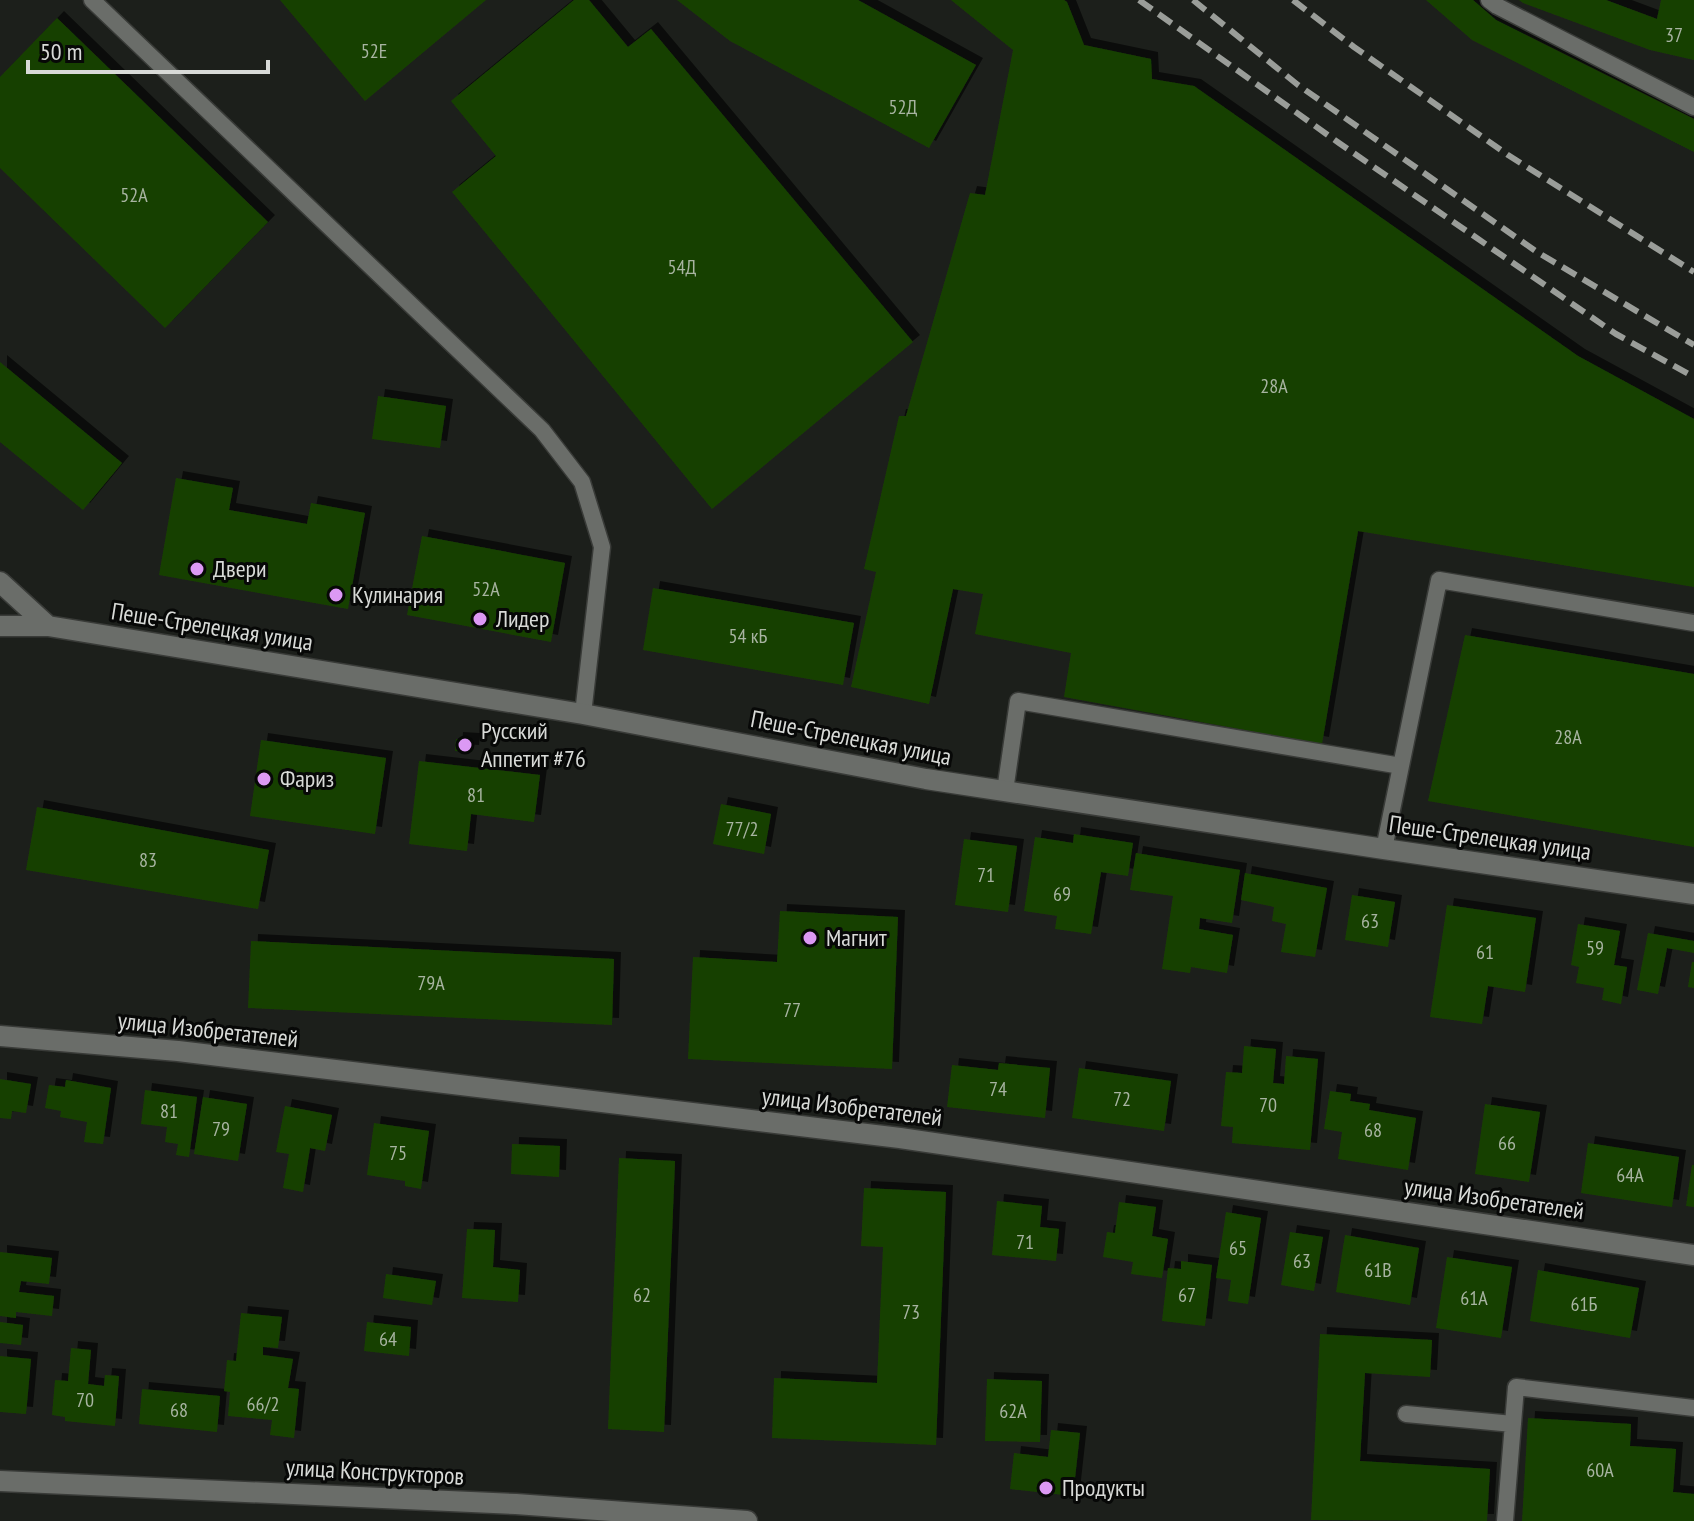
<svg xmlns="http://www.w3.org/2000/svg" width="1694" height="1521" font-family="'PT Sans Narrow',sans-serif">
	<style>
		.building { fill: #194000; filter: url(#shadow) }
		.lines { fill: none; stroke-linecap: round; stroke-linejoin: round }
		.service-casing { stroke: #393b38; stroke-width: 19 }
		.minor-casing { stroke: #393b38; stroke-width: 23 }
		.tertiary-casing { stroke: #393b38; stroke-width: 23 }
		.service { stroke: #6a6d69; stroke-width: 16 }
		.minor { stroke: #6a6d69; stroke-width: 20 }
		.tertiary { stroke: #6a6d69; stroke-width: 20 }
		.rail { stroke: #9a9d99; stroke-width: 6; stroke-dasharray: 16 8; stroke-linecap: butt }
		.poi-dot { fill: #dc99f4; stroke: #070807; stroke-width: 3 }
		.labels { text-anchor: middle; stroke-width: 6; stroke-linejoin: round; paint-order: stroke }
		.number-label { font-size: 20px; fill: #a8b4a1 }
		.poi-label { font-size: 24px; fill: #d8dad7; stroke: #070807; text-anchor: start }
		.street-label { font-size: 24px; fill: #d8dad7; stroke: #070807 }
	</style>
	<defs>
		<filter id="shadow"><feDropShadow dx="7" dy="-7" stdDeviation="0" flood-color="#0009"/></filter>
	</defs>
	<rect width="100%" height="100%" fill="#1c1f1b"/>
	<path class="building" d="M280 0H486L365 101Z
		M574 0H589L628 47 651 29 913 342 712 509 452 192 496 156 451 101Z
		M677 0H858L976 65 929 148 730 41Z
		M951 0H1064L1067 2 1084 45 1151 59 1152 79 1194 86 1578 356 1694 419V587L1358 531 1322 744 1064 697 1071 653 975 634 983 594 953 589 929 704 851 687 876 572 864 569 899 416H906L970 193 985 195 1013 50Z
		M1426 0H1473L1496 20 1694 119V152L1472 40Z
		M1519 0H1606L1657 19 1661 0H1694V60L1650 50 1523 3Z
		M57 18 268 222 165 328 0 168V77Z
		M0 362 122 463 83 510 0 442Z
		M378 396 446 406 440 448 372 439Z
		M176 478 233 488 229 510 307 524 311 503 365 513 348 609 159 575Z
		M422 536 565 563 551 642 407 615Z
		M653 588 854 623 843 685 643 650Z
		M1465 635 1694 674V847L1428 801Z
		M456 739 473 740 472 752 455 751Z
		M261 740 386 758 375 834 250 816Z
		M419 761 540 775 534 822 471 814 467 851 409 844Z
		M721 804 771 814 764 854 713 844Z
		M37 807 269 850 258 909 26 870Z
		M1074 834 1133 843 1128 876 1101 872 1091 934 1055 929 1057 916 1024 911 1035 837 1073 843Z
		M964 839 1017 846 1008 912 955 905Z
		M1136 853 1240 870 1232 923 1200 918 1199 929 1233 935 1227 973 1191 967 1190 973 1162 969 1173 896 1130 890Z
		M1245 873 1327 888 1315 957 1281 952 1286 924 1272 921 1274 907 1241 900Z
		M1352 895 1395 902 1388 947 1345 940Z
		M1447 905 1536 918 1525 992 1488 986 1482 1024 1430 1017Z
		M780 911 898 917 892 1069 688 1059 693 957 777 962Z
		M1578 924 1620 931 1614 965 1627 967 1621 1004 1602 1000 1604 988 1576 983 1579 967 1571 965Z
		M1648 933 1694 941V953L1667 948 1658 994 1637 990Z
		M251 941 614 959 612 1025 248 1008Z
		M1692 962H1694V988L1688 987Z
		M1244 1046 1276 1049 1273 1083 1284 1084 1286 1056 1318 1059 1310 1150 1232 1143 1233 1127 1221 1126 1226 1072 1242 1073Z
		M999 1063 1050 1068 1045 1118 947 1107 952 1065 998 1070Z
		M1079 1068 1171 1081 1164 1131 1072 1118Z
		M0 1079 31 1084 26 1113 12 1111 11 1119 0 1118Z
		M66 1080 111 1088 103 1144 84 1142 87 1122 60 1117 61 1111 45 1108 49 1085 65 1087Z
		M145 1090 197 1097 189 1157 176 1155 178 1144 165 1142 167 1127 141 1124Z
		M1330 1091 1351 1094 1350 1101 1370 1104 1369 1110 1416 1118 1408 1170 1338 1159 1342 1132 1324 1129Z
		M203 1097 247 1104 238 1161 194 1154Z
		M1485 1104 1540 1112 1529 1182 1475 1174Z
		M285 1106 332 1115 325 1151 310 1148 303 1192 283 1188 289 1154 276 1152Z
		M374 1123 429 1131 421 1189 405 1186V1181L367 1175Z
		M1588 1143 1679 1157 1672 1207 1581 1193Z
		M512 1144 560 1146 559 1177 511 1174Z
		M619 1158 675 1161 664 1432 608 1429Z
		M1692 1165H1694V1207L1686 1206Z
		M864 1188 946 1192 936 1445 772 1438 774 1378 877 1383 883 1247 861 1246Z
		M997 1201 1042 1206 1040 1227 1059 1229 1056 1261 992 1255Z
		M1119 1202 1156 1207 1152 1236 1168 1239 1162 1278 1131 1274 1133 1262 1103 1257 1107 1232 1115 1233Z
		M1226 1212 1261 1218 1248 1304 1228 1301 1231 1280 1216 1278Z
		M467 1229 495 1230 493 1267 520 1270 518 1302 462 1298Z
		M1290 1232 1323 1237 1314 1291 1281 1285Z
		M1345 1235 1419 1248 1410 1305 1336 1292Z
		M0 1252 52 1258 49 1284 21 1281 19 1292 54 1296 52 1316 16 1312V1318L0 1316Z
		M1447 1257 1512 1267 1501 1338 1436 1328Z
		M1181 1261 1212 1265 1205 1326 1162 1321 1168 1268 1181 1269Z
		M1538 1270 1639 1288 1630 1338 1530 1321Z
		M386 1274 436 1281 432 1305 383 1298Z
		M241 1313 282 1317 278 1348 263 1347V1355L293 1359 288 1388 299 1389 294 1438 270 1435 272 1420 228 1416 230 1392 224 1391 227 1360 236 1361Z
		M0 1322 23 1325 21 1345 0 1343Z
		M367 1322 411 1327 409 1356 364 1351Z
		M1320 1334 1432 1340 1430 1377 1365 1373 1360 1461 1490 1469 1487 1521 1311 1520Z
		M71 1348 91 1350 88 1384 104 1386 105 1375 119 1376 115 1426 65 1421V1417L52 1415 55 1380 68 1381Z
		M0 1356 31 1359 26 1414 0 1412Z
		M987 1379 1042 1381 1040 1442 985 1441Z
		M142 1389 220 1396 217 1432 139 1424Z
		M1528 1418 1631 1424 1630 1446 1676 1449 1673 1492 1694 1494V1521H1522Z
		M1051 1430 1080 1433 1073 1496 1010 1489 1014 1453 1048 1457Z"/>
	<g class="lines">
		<g class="service-casing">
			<path id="service" d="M92 0 542 430 582 482 602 547 583 714
				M1489 0 1497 6 1694 107
				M1005 791 1018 701 1401 766
				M1384 849 1439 580 1694 623
				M1406 1414 1513 1424
				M1505 1521 1516 1387 1694 1408"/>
		</g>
		<g class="minor-casing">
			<path id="minor" d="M0 1036 178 1051 900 1138 1694 1255
				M0 1481 516 1504 747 1521"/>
		</g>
		<g class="tertiary-casing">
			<path id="tertiary" d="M0 582 48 626
				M0 626H48L583 714 926 779 1384 849 1694 894"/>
		</g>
		<use href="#service" class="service"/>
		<use href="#minor" class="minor"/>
		<use href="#tertiary" class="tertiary"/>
		<path class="rail" d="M1139 0 1339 143 1616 334 1694 377
			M1193 0 1298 85 1537 252 1694 345
			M1293 0 1354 47 1508 155 1694 272"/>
	</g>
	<g class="poi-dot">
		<circle cx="197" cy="569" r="8"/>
		<circle cx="336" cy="595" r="8"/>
		<circle cx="480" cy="619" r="8"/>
		<circle cx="465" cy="745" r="8"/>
		<circle cx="264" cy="779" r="8"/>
		<circle cx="810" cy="938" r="8"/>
		<circle cx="1046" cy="1488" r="8"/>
	</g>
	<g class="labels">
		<g class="number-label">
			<text x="1674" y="42">37</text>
			<text x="374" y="58">52Е</text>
			<text x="903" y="114">52Д</text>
			<text x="134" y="202">52А</text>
			<text x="682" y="274">54Д</text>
			<text x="1274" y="393">28А</text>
			<text x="486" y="596">52А</text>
			<text x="748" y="643">54 кБ</text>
			<text x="1568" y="744">28А</text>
			<text x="476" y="802">81</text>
			<text x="742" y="836">77/2</text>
			<text x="148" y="867">83</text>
			<text x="986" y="882">71</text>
			<text x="1062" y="901">69</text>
			<text x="1370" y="928">63</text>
			<text x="1595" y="955">59</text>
			<text x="1485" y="959">61</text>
			<text x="431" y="990">79А</text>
			<text x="792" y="1017">77</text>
			<text x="998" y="1096">74</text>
			<text x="1122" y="1106">72</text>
			<text x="1268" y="1112">70</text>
			<text x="169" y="1118">81</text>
			<text x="221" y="1136">79</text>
			<text x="1373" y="1137">68</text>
			<text x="1507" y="1150">66</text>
			<text x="398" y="1160">75</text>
			<text x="1630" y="1182">64А</text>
			<text x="1025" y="1249">71</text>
			<text x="1238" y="1255">65</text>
			<text x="1302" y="1268">63</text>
			<text x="1378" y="1277">61В</text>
			<text x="642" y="1302">62</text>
			<text x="1187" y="1302">67</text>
			<text x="1474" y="1305">61А</text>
			<text x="1584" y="1311">61Б</text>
			<text x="911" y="1319">73</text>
			<text x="388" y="1346">64</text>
			<text x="85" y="1407">70</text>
			<text x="263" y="1411">66/2</text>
			<text x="179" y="1417">68</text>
			<text x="1013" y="1418">62А</text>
			<text x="1600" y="1477">60А</text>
		</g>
		<g class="poi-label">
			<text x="213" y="577">Двери</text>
			<text x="352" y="603">Кулинария</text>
			<text x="496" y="627">Лидер</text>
			<text x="481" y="739">Русский<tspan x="481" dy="28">Аппетит #76</tspan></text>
			<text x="280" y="787">Фариз</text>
			<text x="826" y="946">Магнит</text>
			<text x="1062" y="1496">Продукты</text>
		</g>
		<g class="street-label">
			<text transform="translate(212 627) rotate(9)" y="8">Пеше-Стрелецкая улица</text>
			<text transform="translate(851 738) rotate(11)" y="8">Пеше-Стрелецкая улица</text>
			<text transform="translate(1490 838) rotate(8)" y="8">Пеше-Стрелецкая улица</text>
			<text transform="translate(208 1030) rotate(6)" y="8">улица Изобретателей</text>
			<text transform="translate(852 1107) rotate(7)" y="8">улица Изобретателей</text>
			<text transform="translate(1494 1199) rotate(8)" y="8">улица Изобретателей</text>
			<text transform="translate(375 1472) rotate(3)" y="8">улица Конструкторов</text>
		</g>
	</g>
	<path d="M28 60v12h240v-12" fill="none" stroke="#d8dad7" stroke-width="4"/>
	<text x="40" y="60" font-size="24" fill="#d8dad7" stroke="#070807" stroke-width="6" paint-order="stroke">50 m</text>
</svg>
